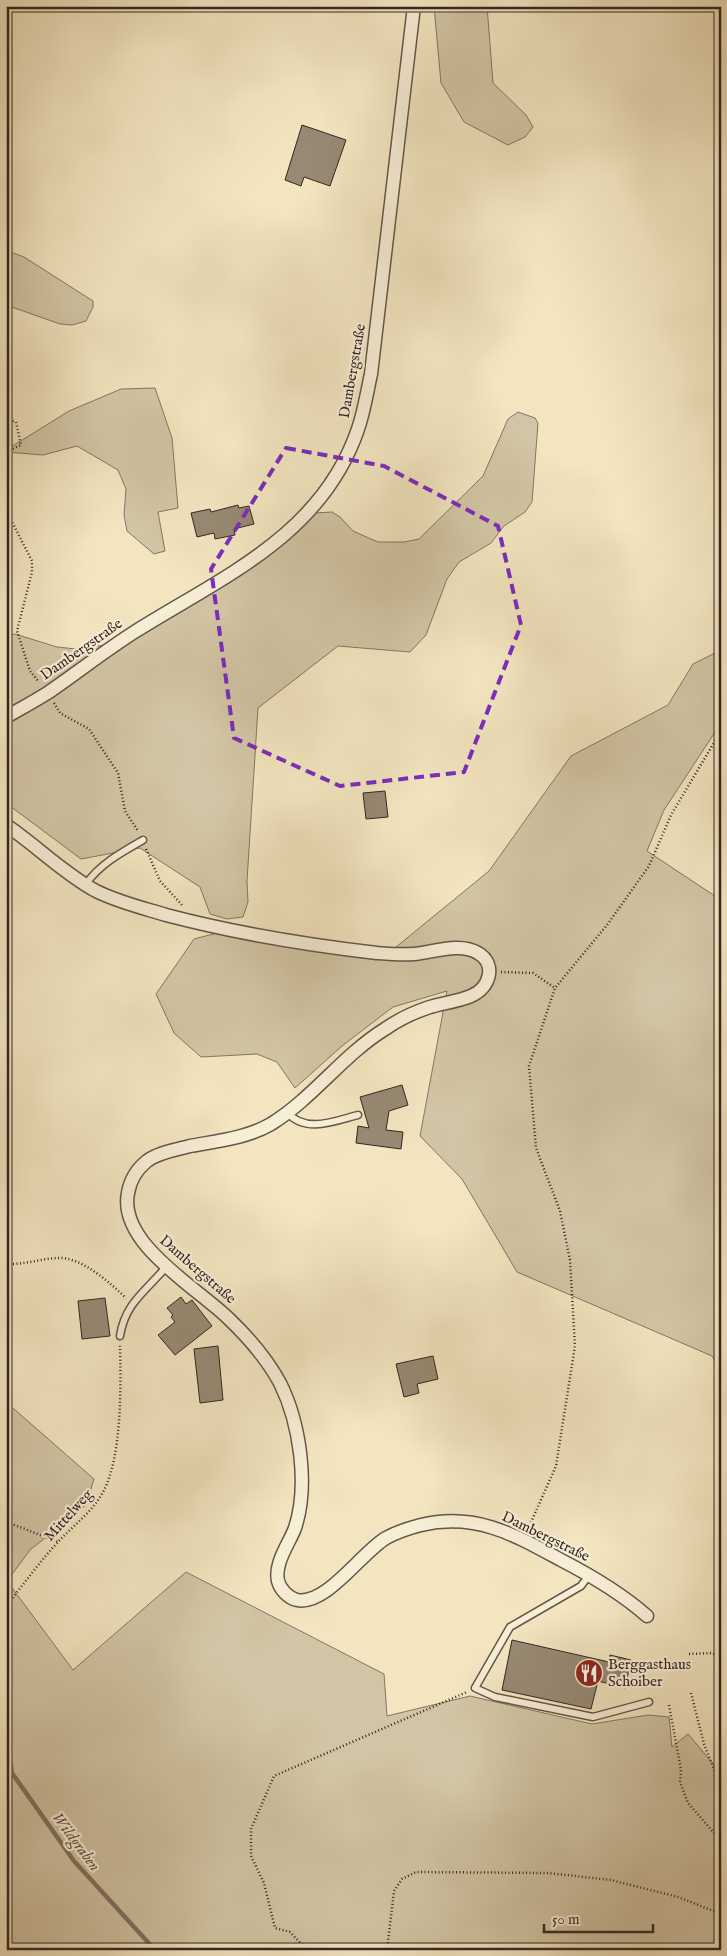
<svg xmlns="http://www.w3.org/2000/svg" width="727" height="1956" font-family="'IM FELL English',serif">
	<style>
		.green { fill: #d2c5a5; stroke: #837663 }
		.lines { fill: none; stroke-linecap: round; stroke-linejoin: round }
		.stream { stroke: #7f7260; stroke-width: 4.5 }
		.building { fill: #978974; stroke: #342621 }
		.lane-casing { stroke: #645649; stroke-width: 9 }
		.street-casing { stroke: #645649; stroke-width: 15 }
		.path { stroke: #342621; stroke-width: 2.5; stroke-dasharray: 1 2.5; stroke-linecap: butt }
		.lane { stroke: #f7eed6; stroke-width: 6 }
		.street { stroke: #f7eed6; stroke-width: 12 }
		.marked { fill: none; stroke: #7b2cbf; stroke-width: 4; stroke-dasharray: 10 6; stroke-linejoin: round }
		.labels { text-anchor: middle; stroke-width: 4.5; stroke-linejoin: round; paint-order: stroke }
		.street-label { font-size: 15px; fill: #342621; stroke: #f7eed6 }
		.poi-label { font-size: 15px; fill: #342621; stroke: #f7eed6; text-anchor: start }
		.water-label { font-size: 16px; font-style: italic; fill: #605246; stroke: #f7eed6 }
	</style>
	<rect width="100%" height="100%" fill="#f2e5c0"/>
	<filter id="stains"><feTurbulence type="fractalNoise" baseFrequency=".004" numOctaves="4"/><feColorMatrix values="0 0 0 0 .2 0 0 0 0 .09 0 0 0 0 .02 0 0 0 .5 -.17"/></filter>
	<radialGradient id="worn" r=".72"><stop offset=".6" stop-color="#630" stop-opacity="0"/><stop offset="1" stop-color="#630" stop-opacity=".3"/></radialGradient>
	<path class="green" d="M434 6H487L493 83 526 115 533 127 525 137 508 145 464 122 441 83Z
		M11 252 24 257 93 301V307L86 321 72 325 60 324 6 305V253Z
		M155 388 172 438 178 508 158 512 165 551 154 554 127 531 124 515 126 489 118 470 77 446 43 455 6 452V450L69 411 121 389Z
		M518 412 535 418 538 423 532 502 525 512 504 526 491 543 459 562 447 579 426 635 410 652 338 646 258 708 247 881 248 902 243 917 227 919 210 914 200 887 140 848 81 859 6 803V637L15 634 57 647 76 649 105 645 237 573 315 513 332 512 340 517 353 531 378 542H404L419 539 483 476 508 419Z
		M721 650V723L664 810 647 851 721 900V1370L712 1356 517 1272 462 1179 420 1136 447 991 393 1007 342 1046 295 1088 277 1062 257 1054 201 1057 174 1033 156 994 194 939 217 933 385 956 489 871 571 756 668 705 693 664Z
		M6 1402 94 1479 86 1505 30 1550 7 1581 73 1670 186 1572 384 1674 387 1716 470 1696 592 1724 648 1715 669 1717 672 1747 688 1734 721 1773V1950H6Z"/>
	<g class="lines">
		<path class="stream" d="M6 1733 12 1773 74 1861 155 1950"/>
	</g>
	<path class="building" d="M302 125 346 140 330 186 304 177 301 186 285 180Z
		M238 505 239 508 249 506 254 524 234 529 235 535 215 539 214 533 197 537 191 513 210 509 211 512Z
		M385 791 388 817 366 819 363 793Z
		M402 1085 408 1105 389 1111 386 1130 403 1132 401 1149 356 1143 358 1126 369 1128 360 1097Z
		M181 1297 186 1304 192 1300 212 1326 175 1355 158 1335 175 1322 171 1317 173 1315 167 1308Z
		M105 1298 110 1336 82 1339 78 1301Z
		M218 1346 223 1400 200 1403 194 1349Z
		M433 1356 438 1379 417 1384 419 1393 404 1397 396 1364Z
		M512 1640 609 1662 610 1655 631 1660 625 1688 598 1681 591 1709 502 1690Z"/>
	<g class="lines">
		<g class="lane-casing">
			<path id="lane" d="M86 884C100 864 122 852 143 840
				M287 1112C305 1134 335 1121 358 1115
				M120 1336C125 1303 146 1291 167 1266
				M589 1575 581 1586 510 1627 475 1688 495 1697 593 1717 649 1702"/>
		</g>
		<g class="street-casing">
			<path id="street" d="M6 717C20 709 35 701 49 692 78 672 106 650 136 631 224 576 322 535 358 429 364 412 367 392 371 374L414 6
				M6 825C37 846 63 873 96 891 118 902 143 908 166 915 235 933 307 945 377 953 390 954 402 955 414 954 434 952 460 942 478 953 497 964 490 988 471 996 457 1002 441 1003 427 1008 412 1013 398 1020 385 1029 343 1055 313 1098 271 1124 247 1138 217 1141 190 1146 176 1150 159 1152 147 1161 137 1169 130 1181 128 1193 118 1243 196 1287 228 1318 248 1337 267 1359 280 1383 300 1423 309 1486 295 1528 289 1544 274 1563 278 1581 280 1589 288 1598 297 1600 326 1606 362 1552 386 1538 397 1532 409 1528 421 1525 476 1512 515 1535 561 1560 592 1576 621 1593 647 1616"/>
		</g>
		<path class="path" d="M6 419 16 422 21 445 6 452
			M6 510 32 561V572L17 631 30 671 39 682
			M54 703 60 713 89 729 118 773 125 811 138 831
			M146 849 160 881 182 905
			M501 972 533 973 555 988
			M6 1264C23 1265 40 1259 57 1258 81 1256 110 1283 126 1298
			M6 1518 12 1524 58 1542
			M528 1529 556 1466 575 1346 570 1260 560 1211 536 1148 529 1066 555 988 607 925 649 866 671 815 721 731
			M6 1606C24 1584 40 1561 59 1541 74 1525 93 1511 103 1492 122 1458 121 1385 120 1345
			M689 1654 712 1653 721 1658
			M691 1693 704 1744 721 1787
			M669 1705 681 1770 680 1782 688 1803 721 1841
			M307 1950 290 1932 275 1928 264 1883 251 1856V1829L274 1776 467 1692
			M342 1950 357 1948 361 1950
			M387 1950 394 1891 402 1879 416 1872 548 1873 611 1880 678 1897 721 1914"/>
		<use href="#lane" class="lane"/>
		<use href="#street" class="street"/>
	</g>
	<path class="marked" d="M286 448 384 466 498 526 521 625 464 772 340 786 234 738 211 569Z"/>
	<defs>
		<g id="restaurant-disc" transform="scale(1.4375)"><circle r="9.5" fill="#8f2418" stroke="#f7eed6"/><path d="M-5-6h1v4h1v-4h1v4h1v-4h1v5L-1.5 .5V6h-2V.5L-5-1ZM5-6V6H3V1.5H1.5Q1.5-4 5-6Z" fill="#fff"/></g>
	</defs>
	<g fill-rule="evenodd">
		<use href="#restaurant-disc" x="589" y="1673"/>
	</g>
	<g class="labels">
		<g class="street-label">
			<text transform="translate(352 371) rotate(-80)" y="5">Dambergstraße</text>
			<text transform="translate(81 649) rotate(-35)" y="5">Dambergstraße</text>
			<text transform="translate(198 1269) rotate(41)" y="5">Dambergstraße</text>
			<text transform="translate(68 1515) rotate(-48)" y="5">Mittelweg</text>
			<text transform="translate(546 1536) rotate(26)" y="5">Dambergstraße</text>
		</g>
		<g class="poi-label">
			<text x="608" y="1669">Berggasthaus<tspan x="608" dy="17">Schoiber</tspan></text>
		</g>
		<g class="water-label">
			<text transform="translate(77 1841) rotate(53)" y="6">Wildgraben</text>
		</g>
	</g>
	<rect width="727" height="1956" fill="none" stroke="#f2e5c0" stroke-width="25"/>
	<rect x="8" y="8" width="712" height="1941" fill="none" stroke="#342621" stroke-width="2.5"/>
	<rect x="12" y="12" width="702" height="1931" fill="none" stroke="#342621"/>
	<path d="M544 1924v8h109v-8" fill="none" stroke="#342621" stroke-width="2.5"/>
	<text x="552" y="1924" font-size="15" fill="#342621" stroke="#f7eed6" stroke-width="4" paint-order="stroke">50 m</text>
	<rect width="100%" height="100%" filter="url(#stains)"/>
	<rect width="100%" height="100%" fill="url(#worn)"/>
</svg>
